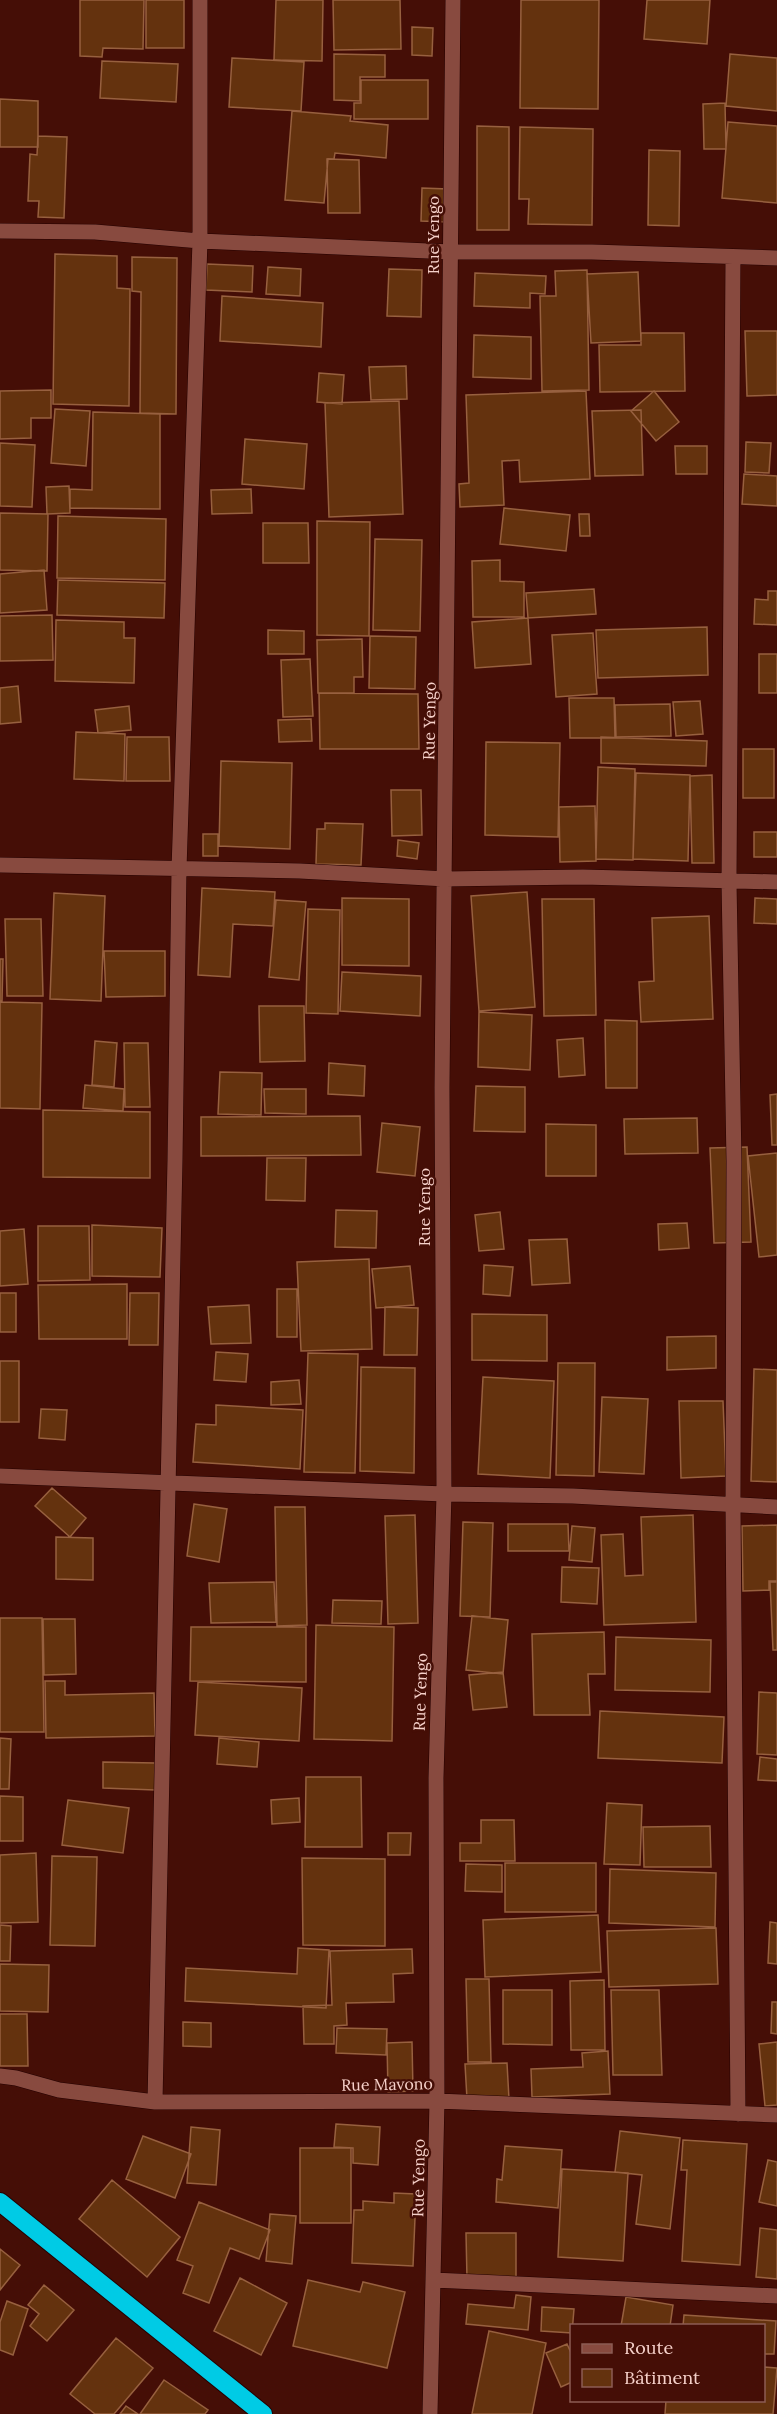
<svg xmlns="http://www.w3.org/2000/svg" width="777" height="2414" font-family="Lora,serif">
	<style>
		.building { fill: #64320e; stroke: #97603f; stroke-width: 1.5 }
		.lines { fill: none; stroke-linecap: round; stroke-linejoin: round }
		.minor-casing { stroke: #240000; stroke-width: 16 }
		.highway-casing { stroke: #240000; stroke-width: 20 }
		.minor { stroke: #884a3f; stroke-width: 15 }
		.highway { stroke: #00cbe5; stroke-width: 18 }
		.labels { text-anchor: middle; stroke-width: 5; stroke-linejoin: round; paint-order: stroke }
		.street-label { font-size: 16px; fill: #f6d1ca; stroke: #450e06 }
	</style>
	<rect width="100%" height="100%" fill="#450e06"/>
	<path class="building" d="M80 0H144L143 49 103 48 102 57 80 56Z
		M146 0H184V48H146Z
		M276 0H323L322 61 274 60Z
		M333 0H400L401 49 334 50Z
		M521 0H599L598 109 520 108Z
		M647 0H710L707 44 644 39Z
		M412 27 433 28 432 56 412 55Z
		M334 54 385 55V77H360V101L334 100Z
		M730 54 777 58V111L726 106Z
		M232 58 304 62 301 111 229 107Z
		M102 61 178 64 176 102 100 98Z
		M361 80H428V119H354V103H361Z
		M0 99 38 101V147H0Z
		M725 103 726 149H704L703 104Z
		M292 111 351 116 350 121 388 125 386 158 335 153 334 159H328L324 203 285 200Z
		M728 122 777 126V203L722 198Z
		M477 126 509 127V230H477Z
		M520 127 593 129 592 225 528 224 529 199H519Z
		M38 136 67 137 64 218 38 217 39 201H28L30 154 37 155Z
		M649 150 680 151 679 226 648 225Z
		M327 159 359 160 360 213H328Z
		M422 188 448 189 446 222 421 221Z
		M55 254 117 256V288L130 289 129 406 53 404Z
		M132 257 177 258 176 414 140 413 141 292 132 291Z
		M207 264 253 266 252 292 206 290Z
		M268 267 301 269 300 296 266 294Z
		M389 269 422 270 421 317 387 316Z
		M587 270 589 390 542 391 540 296H556L555 271Z
		M638 272 641 341 591 343 587 274Z
		M475 273 546 276 545 294 530 293V308L474 306Z
		M222 296 323 303 321 347 220 341Z
		M745 331H777V395L747 396Z
		M641 333H684L685 391 600 392 599 345H641Z
		M474 335 531 337V379L473 377Z
		M406 366 407 399 371 400 369 367Z
		M319 373 344 375 342 404 317 402Z
		M51 390V418H31V438L0 439V391Z
		M586 391 590 479 520 482 519 460 502 461 504 505 460 507 459 484 469 483 466 395Z
		M654 391 679 422 656 441 631 411Z
		M399 401 403 514 329 517 325 403Z
		M55 409 90 411 86 466 51 463Z
		M641 410 643 475 595 476 592 411Z
		M93 412 160 414V509L70 508V489L92 490Z
		M245 439 307 444 304 489 242 484Z
		M746 442 771 443 769 473 745 472Z
		M0 443 35 445 32 507 0 506Z
		M675 446H707V474H676Z
		M744 474 777 476V506L742 504Z
		M69 486 70 513 47 514 46 487Z
		M251 489 252 513 212 514 211 490Z
		M504 508 570 515 566 551 500 544Z
		M0 513 48 514 47 571 0 570Z
		M579 514H589L590 536H580Z
		M58 516 166 519 165 580 57 578Z
		M317 521 370 522 369 636 317 635Z
		M263 523H308L309 563H263Z
		M375 539 422 540 420 631 373 630Z
		M500 560V581L524 582V617H473L472 561Z
		M44 570 47 610 0 613V574Z
		M58 580 165 583 164 618 57 615Z
		M594 589 596 614 528 618 526 593Z
		M768 591H777V625L754 624 755 599 768 600Z
		M52 615 53 660 0 661V616Z
		M528 618 531 664 475 668 472 622Z
		M56 620 124 622V638H135L134 683 55 681Z
		M707 627 708 675 598 678 596 630Z
		M268 630 304 631V654H268Z
		M593 633 597 694 556 697 552 635Z
		M370 636 416 637 415 689 369 688Z
		M362 639 363 677H354V693H318L317 640Z
		M759 654H777V693H759Z
		M310 659 313 716 283 717 281 660Z
		M18 686 21 722 0 724V688Z
		M319 693 418 694 419 749H320Z
		M569 698H614L615 738H570Z
		M700 701 703 734 676 736 673 702Z
		M670 704 671 736 616 737 615 705Z
		M129 706 131 730 98 733 95 710Z
		M311 719 312 741 279 742 278 720Z
		M76 732 125 734 124 781 74 779Z
		M127 737H169L170 781H126Z
		M601 737 707 741 706 766 601 763Z
		M486 742 560 743 558 837 485 835Z
		M743 749H774V798H743Z
		M221 761 292 763 290 849 219 846Z
		M598 767 635 769 633 860 596 859Z
		M636 773 690 775 688 861 633 859Z
		M712 775 714 863H692L690 776Z
		M391 790H421L422 835 392 836Z
		M595 806 596 861 560 862 559 807Z
		M325 823 363 824 361 865 316 864 317 829H325Z
		M754 832H777V857H754Z
		M203 834H218V856H203Z
		M398 840 419 843 417 859 397 856Z
		M202 888 275 892 273 926 233 924 230 977 198 975Z
		M527 892 535 1007 479 1011 471 896Z
		M54 893 105 896 101 1001 50 999Z
		M342 898 409 899V966L342 965Z
		M755 898 777 899V924L754 923Z
		M542 899H594L596 1015 544 1016Z
		M276 900 306 902 299 980 269 977Z
		M308 909 340 910 338 1014 306 1013Z
		M709 916 713 1019 641 1022 639 982 654 981 652 918Z
		M5 919H41L43 996H7Z
		M104 951H165V996L106 997Z
		M0 959H3L2 1001H0Z
		M342 972 421 976 420 1016 340 1011Z
		M0 1002 42 1003 40 1109 0 1108Z
		M259 1006H304L305 1061 260 1062Z
		M479 1012 532 1015 530 1070 478 1067Z
		M605 1020 637 1021V1088H606Z
		M583 1038 585 1075 559 1077 557 1040Z
		M95 1041 117 1043 114 1087 92 1085Z
		M124 1043H148L150 1107H125Z
		M329 1063 365 1066 364 1096 328 1094Z
		M220 1072 262 1073 261 1115 218 1114Z
		M85 1085 124 1089 123 1111 83 1108Z
		M476 1086 525 1087V1132L474 1131Z
		M264 1089H306V1114L265 1113Z
		M777 1094V1145H772L770 1095Z
		M43 1110 150 1112V1178L43 1177Z
		M360 1116 361 1155 201 1156V1117Z
		M697 1118 698 1153 625 1154 624 1119Z
		M382 1123 420 1127 415 1176 377 1172Z
		M546 1124 596 1125V1176H546Z
		M747 1147 751 1242 714 1243 710 1148Z
		M777 1153V1255L759 1257 748 1156Z
		M267 1158H306L305 1201 266 1200Z
		M336 1210 377 1211 376 1248 335 1247Z
		M500 1212 504 1249 479 1251 475 1215Z
		M687 1223 689 1248 659 1250 658 1224Z
		M92 1225 162 1228 160 1277 92 1276Z
		M38 1226H89L90 1280 38 1281Z
		M24 1229 28 1284 0 1286V1231Z
		M567 1239 570 1283 532 1285 529 1240Z
		M369 1259 372 1349 301 1351 297 1262Z
		M484 1265 513 1267 510 1296 483 1294Z
		M410 1266 414 1305 376 1308 372 1269Z
		M127 1284V1339H39L38 1285Z
		M277 1289H297V1337H277Z
		M0 1293H16V1332H0Z
		M130 1293H159L158 1345H129Z
		M249 1305 251 1343 211 1344 208 1307Z
		M385 1307 418 1308 417 1355H384Z
		M472 1314 547 1315V1361L472 1360Z
		M716 1336V1368L667 1370V1337Z
		M216 1352 248 1354 246 1382 214 1380Z
		M308 1353 358 1354 355 1473 304 1472Z
		M0 1361H19V1422H0Z
		M558 1363H595L594 1476 556 1475Z
		M361 1367 415 1368 414 1473 360 1471Z
		M754 1369 777 1370V1482L751 1481Z
		M483 1377 554 1381 550 1478 478 1474Z
		M299 1380 301 1404 271 1405V1382Z
		M602 1397 648 1399 644 1474 599 1472Z
		M679 1401H723L726 1476 681 1478Z
		M216 1405 303 1410 300 1469 193 1462 196 1424 216 1425Z
		M41 1409 67 1410 65 1440 39 1438Z
		M52 1488 86 1518 70 1537 35 1506Z
		M194 1504 227 1509 219 1562 187 1556Z
		M275 1507H305L307 1625 277 1626Z
		M415 1515 418 1623 388 1624 385 1516Z
		M693 1515 696 1622 604 1625 601 1535 623 1534 625 1576 643 1575 641 1517Z
		M463 1522 493 1523 490 1617 460 1616Z
		M508 1524H568L569 1551H508Z
		M777 1525V1581H769V1590L743 1591 742 1526Z
		M572 1526 595 1528 592 1562 569 1560Z
		M56 1537 93 1538V1580L56 1579Z
		M562 1567 599 1568 597 1604 561 1602Z
		M274 1582 276 1622 211 1623 209 1583Z
		M770 1582H777V1650H773Z
		M333 1600 382 1601 381 1624 332 1623Z
		M472 1616 508 1620 503 1674 466 1670Z
		M0 1618H42L44 1732H0Z
		M43 1619H75L76 1674 44 1675Z
		M316 1625 394 1627 392 1741 314 1739Z
		M191 1627H306V1682L190 1681Z
		M604 1632 605 1674H588L590 1715H534L532 1634Z
		M616 1637 711 1640 710 1692 615 1690Z
		M503 1672 507 1707 473 1710 469 1675Z
		M45 1681H65V1695L154 1693 155 1736 46 1738Z
		M198 1682 302 1688 299 1741 195 1735Z
		M759 1692 777 1693V1755L757 1754Z
		M600 1711 724 1717 722 1763 598 1758Z
		M0 1738 11 1739 9 1789H0Z
		M219 1738 259 1742 257 1767 217 1764Z
		M760 1757 777 1759V1781L758 1780Z
		M103 1762 155 1763V1790L103 1788Z
		M306 1777H361L362 1847H305Z
		M0 1796 23 1797V1841H0Z
		M299 1798 300 1822 272 1824 271 1800Z
		M68 1800 129 1808 123 1853 62 1845Z
		M607 1803 642 1805 640 1865 604 1864Z
		M481 1820H514L515 1861H460V1843H481Z
		M710 1826 711 1867H644L643 1827Z
		M388 1833H411L410 1855H388Z
		M36 1853 38 1922 0 1923V1855Z
		M52 1856 97 1857 95 1946 50 1945Z
		M302 1858 385 1859V1946L303 1945Z
		M505 1863H596V1912H505Z
		M466 1864 502 1865V1892L465 1891Z
		M610 1869 716 1873 715 1927 609 1923Z
		M598 1915 601 1972 485 1977 483 1920Z
		M770 1922 777 1923V1964L768 1963Z
		M0 1925 11 1926 10 1961H0Z
		M716 1928 718 1984 609 1987 607 1931Z
		M298 1948 329 1950 326 2008 185 2001 186 1968 297 1974Z
		M412 1949 413 1973 393 1974 394 2002 346 2003 347 2025 334 2026V2044H304L303 2006 332 2005 330 1951Z
		M0 1964 49 1965 48 2012 0 2011Z
		M466 1979H489L491 2062H468Z
		M604 1980 605 2050H571L570 1981Z
		M503 1990H552V2045L503 2044Z
		M611 1990H659L662 2075H613Z
		M772 2002H777V2034L771 2033Z
		M0 2014H27L28 2066H0Z
		M183 2022 211 2023V2047L183 2046Z
		M337 2028 387 2029 386 2055 336 2053Z
		M412 2042 413 2091 388 2092 387 2043Z
		M777 2042V2105L765 2106 759 2044Z
		M608 2051 610 2094 532 2097 531 2069 583 2067 582 2053Z
		M507 2063 509 2099H467L465 2064Z
		M336 2124 380 2127 378 2165 353 2163V2148L334 2147Z
		M191 2127 220 2130 216 2185 187 2183Z
		M620 2131 680 2138 670 2229 636 2224 642 2175 615 2172Z
		M143 2136 191 2154 175 2198 126 2179Z
		M683 2140 747 2144 740 2265 682 2261 687 2170H681Z
		M505 2146 562 2150 558 2208 496 2202 497 2179 502 2180Z
		M300 2148H351V2223H300Z
		M768 2160 777 2162V2206L759 2202Z
		M562 2169 628 2173 623 2261 558 2257Z
		M112 2180 180 2237 147 2277 79 2219Z
		M394 2193 416 2194 413 2266 352 2263 354 2210H363V2201L394 2203Z
		M199 2202 270 2230 259 2259 230 2248 209 2303 183 2293 193 2266 177 2260Z
		M270 2214 296 2216 292 2264 266 2261Z
		M760 2228 777 2230V2279L756 2277Z
		M466 2233H516V2278L467 2279Z
		M0 2249 20 2265 0 2290Z
		M240 2278 287 2303 261 2355 214 2331Z
		M308 2280 360 2292 363 2282 405 2292 387 2368 293 2346Z
		M44 2285 74 2310 47 2341 30 2326 39 2314 28 2305Z
		M516 2295 531 2297 528 2330 466 2324 468 2304 514 2308Z
		M626 2297 673 2305 670 2326H621Z
		M7 2301 28 2309 13 2355 0 2350V2322Z
		M542 2307 574 2309 572 2333 541 2331Z
		M684 2315 776 2321 774 2354H764V2326H683Z
		M489 2331 546 2343 532 2414H472Z
		M116 2338 153 2368 114 2414H95L70 2394Z
		M567 2344 572 2355V2382L561 2387 546 2353Z
		M764 2367 777 2368 773 2414H665L666 2400H764Z
		M164 2380 208 2410 205 2414H140Z
		M126 2406 138 2414H120Z"/>
	<g class="lines">
		<g class="minor-casing">
			<path id="minor" d="M0 231 95 232 200 241 451 252H592L777 258
				M733 257 729 882 734 1161 733 1505 738 2114
				M0 865 300 871 446 879 583 877 777 882
				M0 1476 444 1494 573 1496 777 1507
				M0 2076 16 2078 59 2090 155 2102 437 2101 777 2115
				M155 2102 175 1160 179 869 200 241V0
				M433 2280 777 2296
				M430 2414 437 2101 436 1778 444 1494 442 1087 453 0"/>
		</g>
		<g class="highway-casing">
			<path id="highway" d="M0 2202 263 2414"/>
		</g>
		<use href="#minor" class="minor"/>
		<use href="#highway" class="highway"/>
	</g>
	<g class="labels">
		<g class="street-label">
			<text transform="translate(433 235) rotate(-90)" y="6">Rue Yengo</text>
			<text transform="translate(429 721) rotate(-89)" y="6">Rue Yengo</text>
			<text transform="translate(424 1207) rotate(-90)" y="6">Rue Yengo</text>
			<text transform="translate(420 1692) rotate(-88)" y="6">Rue Yengo</text>
			<text transform="translate(387 2084) rotate(-1)" y="6">Rue Mavono</text>
			<text transform="translate(418 2178) rotate(-89)" y="6">Rue Yengo</text>
		</g>
	</g>
	<rect x="570" y="2324" width="195" height="78" fill="#450e06" stroke="#8c5c54" stroke-width="1.5"/>
	<rect x="582" y="2344" width="30" height="9" fill="#884a3f" stroke="#8c5c54" stroke-width="1.5"/>
	<text x="624" y="2354" font-size="18" fill="#f6d1ca">Route</text>
	<rect x="582" y="2369" width="30" height="18" fill="#64320e" stroke="#8c5c54" stroke-width="1.5"/>
	<text x="624" y="2384" font-size="18" fill="#f6d1ca">Bâtiment</text>
</svg>
